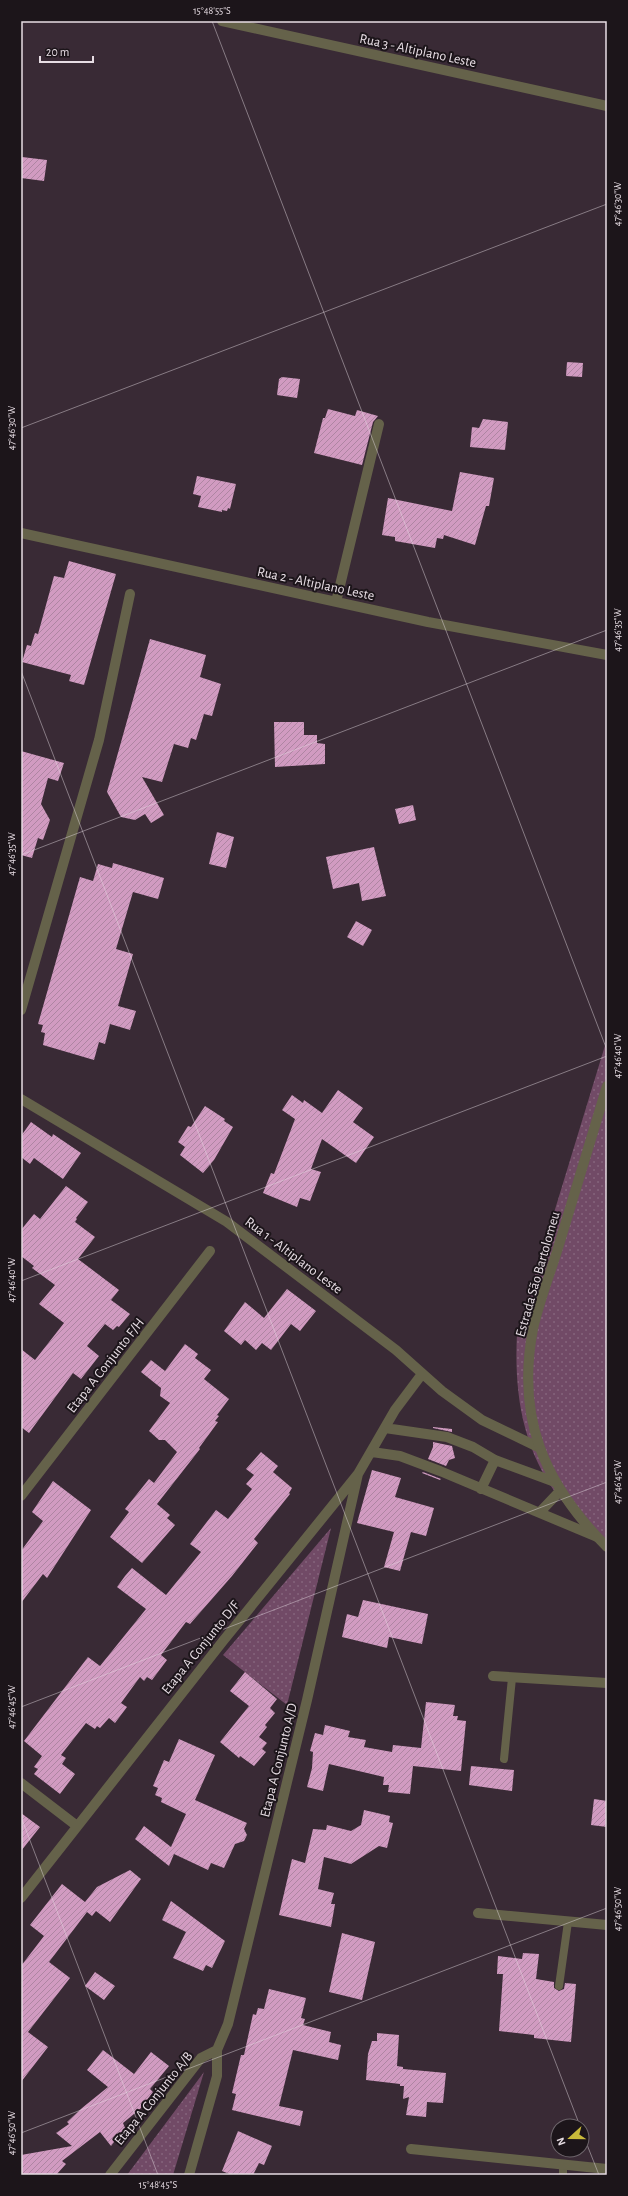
<svg xmlns="http://www.w3.org/2000/svg" width="628" height="2196" font-family="'Alegreya Sans',sans-serif">
	<style>
		.grass { fill: url(#grass-dots) }
		.building { fill: url(#building-hatch) }
		.lines { fill: none; stroke-linecap: round; stroke-linejoin: round }
		.service { stroke: #65624a; stroke-width: 8 }
		.minor { stroke: #65624a; stroke-width: 10 }
		.tertiary { stroke: #65624a; stroke-width: 10 }
		.ticks { fill: none; stroke: #e7dde4; stroke-width: 1; stroke-opacity: 0.45 }
		.labels { text-anchor: middle; stroke-width: 4; stroke-linejoin: round; paint-order: stroke }
		.street-label { font-size: 14px; fill: #e7dde4; stroke: #1c151a }
		.neatline { fill: none; stroke: #e7dde4; stroke-width: 1.5 }
		.ticks-label { font-size: 10px; text-anchor: middle; fill: #e7dde4 }
	</style>
	<defs>
		<pattern id="grass-dots" width="8" height="8" patternUnits="userSpaceOnUse"><rect width="8" height="8" fill="#714a66"/><path d="M2 2h.1M6 6h.1" fill="none" stroke="#85647c" stroke-width="1.8" stroke-linecap="round"/></pattern>
		<pattern id="building-hatch" width="6" height="6" patternUnits="userSpaceOnUse"><rect width="6" height="6" fill="#d19bc1"/><path d="M-1 1l2-2M0 6l6-6M5 7l2-2" fill="none" stroke="#ae85a2"/></pattern>
	</defs>
	<rect width="100%" height="100%" fill="#392a35"/>
	<path class="grass" d="M607 1039V1546C591 1530 572 1514 558 1496 522 1448 514 1392 517 1334Z
		M331 1528 287 1705 223 1655Z
		M204 2072 173 2175H127Z"/>
	<path class="building" d="M22 157 47 160 44 181 21 178Z
		M567 362 583 363 582 377 566 376Z
		M282 377 300 379 297 398 277 395 279 379Z
		M328 409 355 416 357 410 378 416 373 422 362 465 314 453 323 418H325Z
		M483 419 508 422 505 450 470 447 472 427 479 428Z
		M460 472 494 478 489 506H486L475 545 444 535 443 539 437 538 435 548 395 541V537L382 535 388 498 452 511Z
		M197 476 236 484 230 509 228 508 227 511 222 510V512L198 507 201 496 193 494Z
		M69 561 116 574 84 685 69 681 71 675 22 662 27 645 31 646 35 633 38 634 54 576 64 578Z
		M150 639 206 655 200 677 221 684 212 716 204 714 196 740 191 738 188 748 174 744 162 782 142 777 164 815 151 823 145 814 135 820 121 817 107 792Z
		M274 722H304V735H317V743L325 744V764L275 767Z
		M21 751 64 763 58 781 48 778 41 804 50 820 43 840 38 838 32 858 21 855Z
		M413 805 416 820 399 824 395 809Z
		M217 832 234 837 226 868 209 864Z
		M374 847 386 896 362 901 359 883 333 889 326 857Z
		M113 863 164 878 158 899 133 892 116 949 133 954 118 1006 136 1011 130 1030 110 1024 105 1044 99 1042 94 1060 43 1045 45 1033 41 1032 43 1025 38 1024 80 877 93 881 98 864 112 868Z
		M356 921 372 930 363 946 347 937Z
		M338 1090 363 1108 353 1122 374 1137 356 1163 322 1139 311 1169 321 1172 310 1201 300 1198 297 1207 263 1193 271 1173 274 1174 295 1119 282 1110 292 1095 303 1103 304 1100 322 1113Z
		M205 1106 225 1119 224 1121 233 1127 214 1160 203 1173 180 1155 185 1147 178 1142 188 1126 191 1127Z
		M31 1122 52 1137 53 1134 81 1153 63 1179 34 1158 30 1164 21 1157V1136Z
		M66 1186 88 1202 76 1218 77 1219 75 1222 95 1237 78 1259 119 1290 111 1300 130 1314 119 1327 117 1326 113 1330 105 1324 87 1346 99 1356 81 1379 73 1373 29 1433 21 1427V1349L35 1360 64 1323 39 1304 55 1285 32 1268 34 1266 21 1256V1230L34 1214 40 1219Z
		M287 1289 316 1311 300 1331 291 1324 271 1350 262 1343 256 1350 245 1340 241 1345 224 1331 245 1302 264 1318Z
		M185 1344 198 1354 195 1358 211 1370 204 1379 229 1399 217 1415 219 1416 215 1421 218 1422 199 1448 200 1449 157 1504 170 1515 167 1518 175 1525 142 1563 110 1537 129 1512 125 1509 149 1479 154 1483 177 1452 165 1440H159L149 1431 170 1403 160 1396 161 1388 141 1372 151 1360 165 1371Z
		M433 1427 452 1429V1432L433 1428Z
		M433 1442 452 1446 455 1458 449 1460 446 1466 428 1459 433 1447Z
		M261 1452 278 1466 273 1472 292 1488 289 1493 290 1494 254 1539 258 1543 232 1576 190 1624 186 1622 161 1655 167 1660 152 1680 147 1677 144 1681 140 1677 121 1703 127 1707 115 1723 109 1718 100 1728 97 1726 95 1729 86 1723 61 1755 66 1758 62 1764 75 1774 60 1794 34 1774 38 1769 34 1767 42 1756 24 1741 88 1657 100 1666 146 1609 117 1587 125 1576 132 1568 166 1595 201 1552 190 1544 216 1510 228 1519 252 1489 246 1484 254 1475 246 1469Z
		M372 1470 401 1478 395 1497 434 1508 426 1536 411 1532 400 1571 384 1567 394 1532 357 1523Z
		M423 1472 441 1479 440 1480 422 1473Z
		M53 1481 91 1510 47 1578 43 1574 21 1603V1551L43 1521 32 1512Z
		M363 1600 428 1614 422 1644 389 1637 387 1648 342 1637 347 1614 358 1617Z
		M245 1672 277 1699 270 1708 275 1713 265 1725 267 1727 259 1737 267 1743 262 1749 266 1752 254 1766 240 1756 239 1758 220 1742 249 1706 230 1691Z
		M426 1702 455 1705 453 1716H458L457 1720 466 1721 461 1771 413 1766 410 1794 388 1792 389 1785H383L384 1777 329 1764 323 1791 307 1787 312 1768 313 1752 310 1751 315 1733 323 1735 325 1725 350 1731 348 1737 366 1740 364 1747 392 1752 393 1745 421 1748Z
		M179 1739 215 1755 195 1800 247 1823 244 1829 247 1835 244 1841 235 1844 224 1868 211 1863 208 1870 174 1854 169 1866 135 1839 144 1826 171 1847 186 1814 161 1802 162 1798 155 1795 158 1788 153 1786 164 1760 169 1762Z
		M471 1766 514 1770 512 1791 469 1785Z
		M594 1799 607 1801V1827L591 1825Z
		M364 1810 390 1816 389 1822 393 1823 387 1848 379 1846 351 1864 324 1857 318 1889 334 1893 331 1904H335L331 1927 279 1915 292 1859 305 1863 313 1829 326 1830 327 1825 351 1831 361 1825Z
		M21 1813 40 1827 21 1851Z
		M130 1870 141 1879 110 1922 96 1911 92 1916 87 1912 49 1962 70 1978 28 2032 48 2047 21 2082V1966L44 1936 30 1925 62 1884 85 1902 97 1887Z
		M171 1901 225 1941 212 1968 206 1965 203 1971 173 1958 186 1932 162 1920Z
		M342 1933 375 1942 362 2000 329 1992Z
		M523 1953 539 1954 536 1979 554 1982V1988L559 1991 564 1989 565 1983 576 1984 571 2042 534 2038V2035L499 2031 503 1974H497L498 1956 522 1959Z
		M95 1972 115 1986 104 2000 85 1986Z
		M269 1989 306 1998 301 2018 305 2019 303 2025 331 2032 329 2042 341 2045 338 2060 293 2050 279 2106 303 2111 300 2126 232 2110 236 2094 232 2093 241 2055H244L253 2014 256 2015 258 2008 264 2009Z
		M377 2033 399 2035 397 2066 403 2067V2069L446 2073 443 2103 427 2102 426 2117 406 2115 409 2097 403 2099 404 2086H400V2084L366 2080 368 2054 372 2041H377Z
		M103 2050 134 2074 151 2052 169 2066 150 2089 153 2092 140 2109 123 2123 125 2128 111 2146 100 2132 62 2161 66 2164 56 2175H21V2155L72 2146 56 2133 69 2124 67 2122 82 2108 108 2087 87 2070Z
		M238 2131 272 2146 264 2165 259 2163 253 2175H232L222 2171Z"/>
	<g class="lines">
		<path class="service" d="M504 1759 512 1678
			M559 1986 568 1922
			M563 2175V2164"/>
		<path class="minor" d="M222 21 607 106
			M21 533 428 622 607 655
			M336 602 379 424
			M21 1010 99 740 130 594
			M21 1099 227 1222 396 1350 442 1391 482 1420 538 1447
			M385 1428 447 1437 473 1447 495 1460 555 1482
			M372 1452 400 1456 440 1471 597 1537
			M481 1489 495 1460
			M21 1496 210 1251
			M540 1512 560 1491
			M493 1676 607 1683
			M21 1783 77 1826
			M21 1898 223 1641 358 1474 395 1410 422 1374
			M478 1913 607 1925
			M411 2149 607 2169
			M110 2175 201 2058 217 2050
			M189 2175 217 2076V2050L228 2024 307 1700 358 1474"/>
		<path class="tertiary" d="M607 1086C591 1140 574 1194 558 1248 550 1274 539 1302 533 1329 516 1418 544 1484 607 1547"/>
	</g>
	<path class="ticks" d="M212 21 607 1050M21 428 607 204M21 671 580 2126M21 855 607 630M21 1281 607 1056M21 1707 607 1482M21 1817 158 2175M582 2132 599 2175M21 2133 607 1908"/>
	<g class="labels">
		<g class="street-label">
			<text transform="translate(418 50) rotate(12)" y="5">Rua 3 - Altiplano Leste</text>
			<text transform="translate(316 583) rotate(12)" y="5">Rua 2 - Altiplano Leste</text>
			<text transform="translate(294 1255) rotate(37)" y="5">Rua 1 - Altiplano Leste</text>
			<text transform="translate(537 1274) rotate(-74)" y="5">Estrada São Bartolomeu</text>
			<text transform="translate(105 1365) rotate(-52)" y="5">Etapa A Conjunto F/H</text>
			<text transform="translate(200 1647) rotate(-51)" y="5">Etapa A Conjunto D/F</text>
			<text transform="translate(278 1760) rotate(-76)" y="5">Etapa A Conjunto A/D</text>
			<text transform="translate(153 2098) rotate(-51)" y="5">Etapa A Conjunto A/B</text>
		</g>
	</g>
	<rect width="628" height="2196" fill="none" stroke="#1c151a" stroke-width="44"/>
	<g transform="translate(570 2138) rotate(249)"><circle r="19" fill="#1c151a" stroke="#6d656b"/>
	<path d="M0-3L7 15L0 10L-7 15Z" fill="#c9ba3a"/>
	<text y="-6" font-size="11" font-weight="bold" text-anchor="middle" fill="#e7dde4">N</text>
	</g>
	<path d="M40 56v6h53v-6" fill="none" stroke="#e7dde4" stroke-width="2"/>
	<text x="46" y="56" font-size="12" fill="#e7dde4" stroke="#1c151a" stroke-width="3" paint-order="stroke">20 m</text>
	<rect x="22" y="22" width="584" height="2152" class="neatline"/>
	<g class="ticks-label">
		<text x="212" y="14">15°48'55"S</text>
		<text transform="translate(617 204) rotate(-90)" y="4">47°46'30"W</text>
		<text transform="translate(11 428) rotate(-90)" y="4">47°46'30"W</text>
		<text transform="translate(617 630) rotate(-90)" y="4">47°46'35"W</text>
		<text transform="translate(11 854) rotate(-90)" y="4">47°46'35"W</text>
		<text transform="translate(617 1056) rotate(-90)" y="4">47°46'40"W</text>
		<text transform="translate(11 1280) rotate(-90)" y="4">47°46'40"W</text>
		<text transform="translate(617 1482) rotate(-90)" y="4">47°46'45"W</text>
		<text transform="translate(11 1707) rotate(-90)" y="4">47°46'45"W</text>
		<text transform="translate(617 1909) rotate(-90)" y="4">47°46'50"W</text>
		<text transform="translate(11 2133) rotate(-90)" y="4">47°46'50"W</text>
		<text x="158" y="2188">15°48'45"S</text>
	</g>
</svg>
